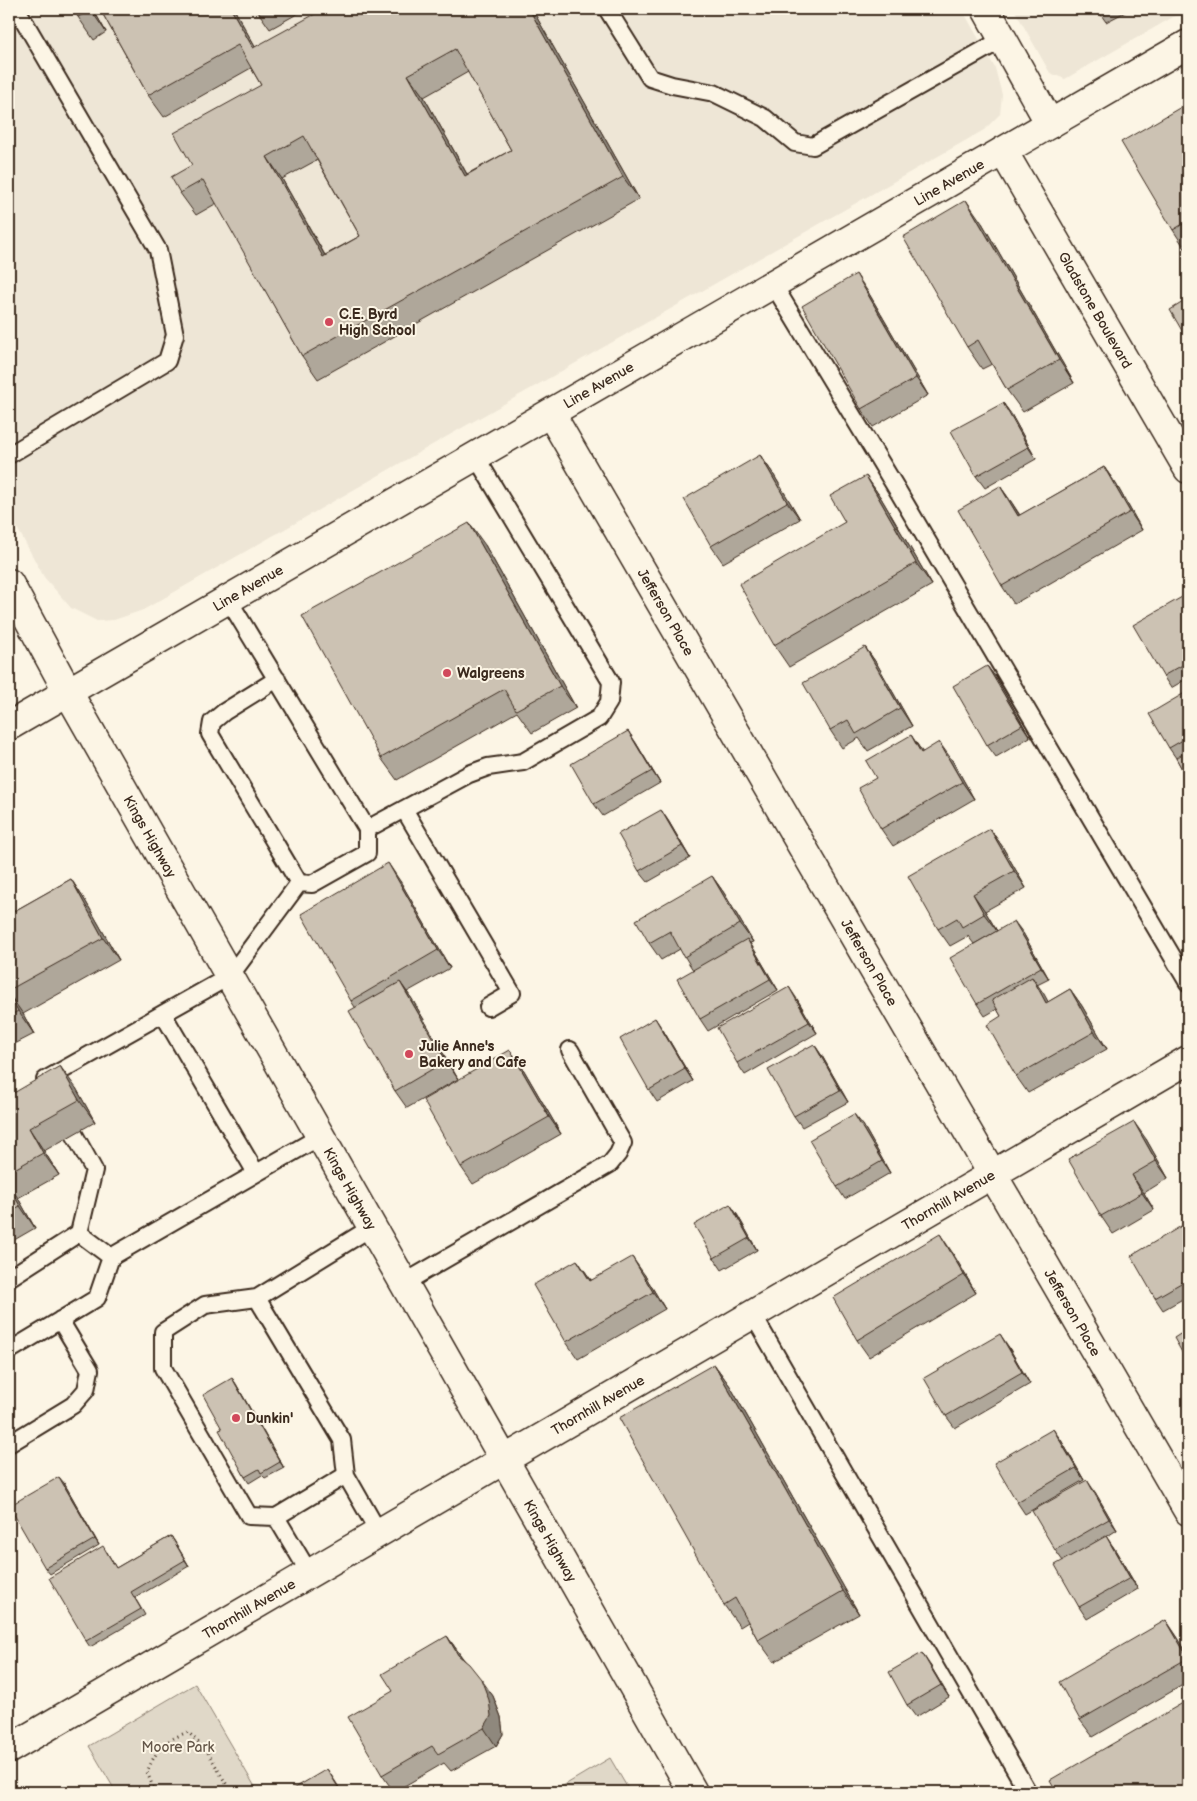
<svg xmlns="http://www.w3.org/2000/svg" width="1197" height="1801" font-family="'Balsamiq Sans',sans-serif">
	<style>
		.built { fill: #eee6d6 }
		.green { fill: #e0d8c8; stroke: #8e8173 }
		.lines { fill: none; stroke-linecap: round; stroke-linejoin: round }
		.lane-casing { stroke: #3b2a1e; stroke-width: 20 }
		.street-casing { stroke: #3b2a1e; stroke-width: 31 }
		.secondary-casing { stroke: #3b2a1e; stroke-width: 31 }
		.path { stroke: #3b2a1e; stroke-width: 3; stroke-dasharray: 1 4; stroke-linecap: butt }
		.lane { stroke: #fcf5e5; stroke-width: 16 }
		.street { stroke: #fcf5e5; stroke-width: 28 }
		.secondary { stroke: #fcf5e5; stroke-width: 28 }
		.wall { fill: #afa79a; stroke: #3b2a1e; fill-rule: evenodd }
		.shaded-wall { fill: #8f887d; stroke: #3b2a1e }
		.building { fill: #ccc2b3; stroke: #3b2a1e; fill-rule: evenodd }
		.poi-dot { fill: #d1495b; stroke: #fcf5e5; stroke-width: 2 }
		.labels { text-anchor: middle; stroke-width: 4; stroke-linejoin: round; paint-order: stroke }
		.street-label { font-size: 14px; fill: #3b2a1e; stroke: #fcf5e5 }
		.poi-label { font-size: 14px; font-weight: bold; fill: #3b2a1e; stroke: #fcf5e5; text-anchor: start }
		.park-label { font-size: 14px; fill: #645648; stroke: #fcf5e5 }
	</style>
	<rect width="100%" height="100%" fill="#fcf5e5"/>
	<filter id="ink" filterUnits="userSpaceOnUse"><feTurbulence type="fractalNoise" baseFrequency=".02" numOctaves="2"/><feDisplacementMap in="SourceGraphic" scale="10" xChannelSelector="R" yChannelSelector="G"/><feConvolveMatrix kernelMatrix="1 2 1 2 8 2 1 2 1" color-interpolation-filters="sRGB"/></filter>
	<g filter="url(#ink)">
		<path class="built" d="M9 9H962L995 68 1002 95 1000 114 984 130 143 610 114 620 97 621 71 608 44 577 9 513Z
			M1014 9H1187L1065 79 1050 73Z"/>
		<path class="green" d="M195 1684 258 1792H116L89 1746Z
			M610 1758 630 1792H553Z"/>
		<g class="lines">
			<g class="lane-casing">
				<path id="lane" d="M607 9 650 78 672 85 714 93 765 118 795 143 813 146 1003 39
					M773 284 895 486 1188 983
					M9 455 167 361 175 335 158 250 17 9
					M228 599 367 829 469 774 488 767 523 762 599 718 609 702 611 682 476 457
					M277 679 224 712 212 722 210 734 299 883 312 884 367 853V829
					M404 809 512 993 488 1007
					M163 1014 256 1173
					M45 1080 230 976 299 883
					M74 1134 94 1170 79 1233 111 1257 321 1136
					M9 1278 79 1233
					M404 1283 610 1164 618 1154 623 1143 570 1050
					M257 1298 342 1440 346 1475 379 1533
					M753 1315 1028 1792
					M9 1351 97 1298 111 1257
					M9 1444 73 1405 86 1390 90 1370 60 1320
					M346 1475 276 1517 249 1516 163 1368V1332L205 1305 257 1298 372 1227
					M276 1517 310 1574"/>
			</g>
			<g class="street-casing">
				<g id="street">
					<path d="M986 9 1050 124"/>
					<path id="s1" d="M1003 151 1188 469"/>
					<path id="s2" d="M551 414 1188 1511"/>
					<path id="s3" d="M9 1749 1188 1060"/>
				</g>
			</g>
			<g class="secondary-casing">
				<g id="secondary">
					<path id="s4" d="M9 583 68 692 693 1792"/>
					<path id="s5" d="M9 726 1188 44"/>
				</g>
			</g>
			<path class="path" d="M155 1792 147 1772C157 1748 164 1741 188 1732L207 1751 231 1792"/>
			<use href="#lane" class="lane"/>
			<use href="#street" class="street"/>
			<use href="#secondary" class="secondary"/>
		</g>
		<path class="wall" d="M73 9H93L106 32 94 40 78 17Z
			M100 9H234L255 47 382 14 391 9H532L639 199 318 379 302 356 217 203 196 215 180 193 192 165 261 85 251 68 164 117 148 95ZM468 72 511 150 467 174 424 97ZM317 160 360 236 325 255 282 179Z
			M256 9H306L270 29Z
			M1097 9H1131L1106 22Z
			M1188 103V253L1173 230Z
			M982 223 1074 383 1023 412 1007 390 992 364 982 369 967 347Z
			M868 292 928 395 873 427 861 409Z
			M1003 403 1011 414 1036 459 985 488 976 476Z
			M760 455 772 472 800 519 723 563 711 546Z
			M1104 467 1116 484 1142 530 1014 604 1002 586 1000 486 1012 503 1020 515Z
			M866 476 881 498 932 585 789 667 774 645 845 522Z
			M485 545 576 708 532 733 517 712 397 780 381 758Z
			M1182 597 1188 605V678L1171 688 1163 676Z
			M865 647 877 664 912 726 868 751 859 738 842 748 830 730Z
			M987 666 996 678 1030 737 996 757 987 745Z
			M1188 691V780L1176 758 1169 748Z
			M628 731 636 743 660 783 603 816 594 804Z
			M911 735 922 752 952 760 974 799 893 846 881 829 876 778Z
			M661 810 669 822 690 858 648 882 639 871Z
			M990 829 1002 846 1026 888 985 911 997 931 974 944 968 936 950 946 938 929Z
			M712 876 724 893 753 942 750 943 755 951 778 990 708 1031 700 1019 693 970 680 949 661 960 649 943Z
			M71 879 86 902 119 960 23 1014 34 1034 9 1047V914Z
			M400 881 450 968 407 992 412 999 458 1079 407 1108 395 1091 355 1007 351 1001Z
			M1023 933 1049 979 1037 985 1048 1002 1070 989 1082 1006 1107 1049 1028 1093 1016 1076 1001 1016 997 1009 985 1016 977 1004Z
			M797 999 817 1033 745 1075 737 1063Z
			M663 1030 693 1081 657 1102 649 1090Z
			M814 1044 822 1056 848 1102 802 1127 794 1116Z
			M510 1050 522 1067 561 1134 473 1184 461 1167Z
			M9 1085 14 1092 76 1088 95 1122 44 1151 59 1175 18 1198 35 1228 9 1243Z
			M863 1125 890 1173 845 1199 837 1187Z
			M1146 1139 1168 1178 1144 1193 1154 1210 1113 1234 1101 1216Z
			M730 1204 738 1216 757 1250 722 1270 714 1258Z
			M1188 1222V1296L1163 1310 1155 1298Z
			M952 1252 976 1293 869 1357 857 1340Z
			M577 1260 591 1280 644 1274 665 1309 578 1359 566 1342Z
			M1008 1346 1030 1384 955 1428 946 1416Z
			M714 1364 730 1386 859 1614 774 1662 758 1640 748 1622 740 1627 724 1605Z
			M232 1378 236 1384 284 1468 265 1478 262 1475 249 1483 245 1477 222 1429Z
			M1061 1440 1084 1480 1025 1514 1017 1502Z
			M64 1483 99 1545 50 1574 45 1568Z
			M1095 1492 1117 1530 1106 1537 1114 1548 1138 1589 1087 1619 1079 1607 1063 1561 1055 1550Z
			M171 1536 189 1566 135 1598 145 1615 90 1647 86 1641 107 1552 116 1568Z
			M1166 1620 1178 1638 1188 1655V1682L1093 1737 1080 1720Z
			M447 1636 462 1657 493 1696 501 1717 503 1734 496 1746 451 1771 444 1763 394 1792 382 1775 393 1691Z
			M930 1665 949 1697 916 1717 907 1705Z"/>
		<path class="shaded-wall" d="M90 9H93L106 32Z
			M231 9H234L268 70 253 48Z
			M376 9H379L395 37 379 15Z
			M529 9H532L639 199 623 177Z
			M408 75 424 97 480 198 465 176Z
			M267 157 282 179 338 279 323 257Z
			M966 200 982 223 1074 383 1059 360Z
			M856 274 868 292 928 395 916 378Z
			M1003 403 1011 414 1036 459 1028 447Z
			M760 455 772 472 800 519 787 502Z
			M1104 467 1116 484 1142 530 1130 512Z
			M866 476 881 498 932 585 916 563Z
			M1000 486 1012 503 1030 533 1018 516Z
			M469 523 485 545 576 708 560 686Z
			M865 647 877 664 912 726 900 708Z
			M987 666 996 678 1030 737 1022 725Z
			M628 731 636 743 660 783 652 771Z
			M911 735 923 753H921Z
			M939 742 952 760 974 799 962 782Z
			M661 810 669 822 690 858 682 846Z
			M990 829 1002 846 1026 888 1014 871Z
			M388 863 400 881 450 968 438 950Z
			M712 876 724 893 753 942 740 924Z
			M71 879 86 902 119 960 103 938Z
			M973 894 985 911 997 931 984 914Z
			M1014 921 1023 933 1049 979 1041 967Z
			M747 939 755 951 778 990 770 979Z
			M1032 977 1044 994 1058 1020 1046 1003Z
			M400 982 412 999 458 1079 446 1061Z
			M789 987 797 999 817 1033 809 1022Z
			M1070 989 1082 1006 1107 1049 1094 1032Z
			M9 994 23 1014 34 1034 18 1011Z
			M655 1018 663 1030 693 1081 685 1069Z
			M814 1044 822 1056 848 1102 840 1090Z
			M510 1050 522 1067 561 1134 549 1117Z
			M60 1066 76 1088 95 1122 79 1100Z
			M9 1085 14 1092 12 1094 9 1088Z
			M854 1114 863 1125 890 1173 882 1161Z
			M1134 1122 1146 1139 1168 1178 1156 1161Z
			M29 1128 44 1151 59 1175 43 1153Z
			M1132 1175 1144 1193 1154 1210 1142 1193Z
			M9 1185 18 1198 35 1228 20 1206 9 1187Z
			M730 1204 738 1216 757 1250 749 1238Z
			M940 1234 952 1252 976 1293 964 1275Z
			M632 1257 644 1274 665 1309 653 1292Z
			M577 1260 589 1277 602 1299 590 1281Z
			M1000 1334 1008 1346 1030 1384 1022 1372Z
			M714 1364 730 1386 859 1614 843 1591Z
			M232 1378 236 1384 284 1468 280 1462Z
			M1053 1429 1061 1440 1084 1480 1076 1468Z
			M59 1477 64 1483 99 1545 95 1539Z
			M1087 1480 1095 1492 1117 1530 1109 1519Z
			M171 1536 175 1542 189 1566 185 1560Z
			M1106 1536 1114 1548 1138 1589 1130 1578Z
			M1166 1620 1178 1638 1188 1655V1659Z
			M447 1636 459 1653 470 1672 458 1655Z
			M922 1653 930 1665 949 1697 941 1685Z
			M481 1679 493 1696 501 1717 503 1734 496 1746 484 1728Z
			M327 1769 335 1781 342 1792H341Z"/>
		<path class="building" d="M73 9H90L91 10 78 17Z
			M100 9H231L253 48 324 9H376L379 15 391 9H529L623 177 302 356 203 180 180 193 171 177 192 165 174 133 261 85 238 45 148 95ZM455 49 511 150 465 176 408 75ZM304 136 360 236 323 257 267 157Z
			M1188 103V221L1173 230 1121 142Z
			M966 200 1059 360 1007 390 978 340 967 347 903 237Z
			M856 274 916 378 861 409 802 306Z
			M1188 299V341L1170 310Z
			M1003 403 1028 447 976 476 951 431Z
			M760 455 787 502 711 546 684 499Z
			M1104 467 1130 512 1002 586 958 510 1000 486 1018 516Z
			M866 476 916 563 774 645 739 584 845 522 830 496Z
			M469 523 560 686 516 710 504 689 381 758 302 616Z
			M1182 597 1188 607V662L1163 676 1133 625Z
			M865 647 900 708 856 734 848 720 830 730 803 683Z
			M987 666 1022 725 987 745 953 686Z
			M1188 691V737L1169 748 1149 714Z
			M628 731 652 771 594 804 571 764Z
			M911 735 921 753 939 742 962 782 881 829 858 788 876 778 866 761Z
			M1188 751V780L1176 758Z
			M661 810 682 846 639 871 618 834Z
			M990 829 1014 871 973 894 984 914 962 927 957 918 938 929 908 876Z
			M388 863 438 950 351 1001 301 914Z
			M712 876 740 924 684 957 670 931 649 943 636 920Z
			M71 879 103 938 9 990V914Z
			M1014 921 1041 967 977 1004 950 958Z
			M747 939 770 979 700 1019 677 979Z
			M1032 977 1046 1003 1070 989 1094 1032 1016 1076 987 1025 1001 1016 992 1000Z
			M400 982 446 1061 395 1091 349 1011Z
			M789 987 809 1022 737 1063 717 1028Z
			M9 995 18 1011 9 1016Z
			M655 1018 685 1069 649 1090 620 1039Z
			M814 1044 840 1090 794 1116 768 1070Z
			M510 1050 549 1117 461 1167 423 1100Z
			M60 1066 79 1100 29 1128 43 1153 9 1172V1088L12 1094Z
			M854 1114 882 1161 837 1187 809 1140Z
			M1134 1122 1156 1161 1132 1175 1142 1193 1101 1216 1068 1159Z
			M9 1187 20 1206 9 1212Z
			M730 1204 749 1238 714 1258 694 1225Z
			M1188 1222V1279L1155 1298 1131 1256Z
			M940 1234 964 1275 857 1340 833 1298Z
			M632 1257 653 1292 566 1342 533 1285 577 1260 590 1281Z
			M1188 1329V1363L1174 1338Z
			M1000 1334 1022 1372 946 1416 924 1378Z
			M714 1364 843 1591 758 1640 735 1598 724 1605 619 1418Z
			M232 1378 280 1462 261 1473 259 1469 245 1477 219 1430 222 1429 203 1395Z
			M1053 1429 1076 1468 1017 1502 994 1463Z
			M59 1477 95 1539 45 1568 9 1506Z
			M1087 1480 1109 1519 1055 1550 1032 1511Z
			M171 1536 185 1560 131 1592 141 1609 86 1641 49 1578 103 1546 116 1568Z
			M1106 1536 1130 1578 1079 1607 1055 1565Z
			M1166 1620 1188 1658 1080 1720 1059 1682Z
			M447 1636 458 1655 469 1664 481 1679 489 1700 491 1716 484 1728 438 1754 432 1746 382 1775 348 1717 393 1691 382 1674Z
			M922 1653 941 1685 907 1705 889 1672Z
			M1188 1700V1792H1057L1050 1780Z
			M327 1769 341 1792H288Z
			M949 1786 953 1792H938Z
			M904 1789 906 1792H898Z"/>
	</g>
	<g class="poi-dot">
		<circle cx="329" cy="322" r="5"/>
		<circle cx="447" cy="673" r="5"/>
		<circle cx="409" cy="1054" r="5"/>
		<circle cx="236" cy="1418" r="5"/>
	</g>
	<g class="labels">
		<g class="street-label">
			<text dy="5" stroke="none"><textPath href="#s5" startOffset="1086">Line Avenue</textPath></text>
			<text dy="5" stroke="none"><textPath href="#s1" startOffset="184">Gladstone Boulevard</textPath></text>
			<text dy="5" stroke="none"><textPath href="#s5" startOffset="681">Line Avenue</textPath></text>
			<text dy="5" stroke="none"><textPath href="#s5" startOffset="276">Line Avenue</textPath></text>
			<text dy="5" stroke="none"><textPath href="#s2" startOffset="229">Jefferson Place</textPath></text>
			<text dy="5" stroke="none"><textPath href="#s4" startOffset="290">Kings Highway</textPath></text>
			<text dy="5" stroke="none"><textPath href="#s2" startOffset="634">Jefferson Place</textPath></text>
			<text dy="5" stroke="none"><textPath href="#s4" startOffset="695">Kings Highway</textPath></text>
			<text dy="5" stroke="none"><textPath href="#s3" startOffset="1088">Thornhill Avenue</textPath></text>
			<text dy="5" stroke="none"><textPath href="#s2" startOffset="1039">Jefferson Place</textPath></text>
			<text dy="5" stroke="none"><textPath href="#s3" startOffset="682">Thornhill Avenue</textPath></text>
			<text dy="5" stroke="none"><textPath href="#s4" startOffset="1100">Kings Highway</textPath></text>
			<text dy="5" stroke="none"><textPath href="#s3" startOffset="278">Thornhill Avenue</textPath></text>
		</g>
		<g class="poi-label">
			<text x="339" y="319">C.E. Byrd<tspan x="339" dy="16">High School</tspan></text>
			<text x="457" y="678">Walgreens</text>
			<text x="419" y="1051">Julie Anne's<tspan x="419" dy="16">Bakery and Cafe</tspan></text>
			<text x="246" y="1423">Dunkin'</text>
		</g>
		<g class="park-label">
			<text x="178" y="1752">Moore Park</text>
		</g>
	</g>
	<rect width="1197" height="1801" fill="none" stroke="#fcf5e5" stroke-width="30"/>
	<rect x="15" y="15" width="1167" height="1771" fill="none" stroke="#3b2a1e" stroke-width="2" filter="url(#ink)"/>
</svg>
